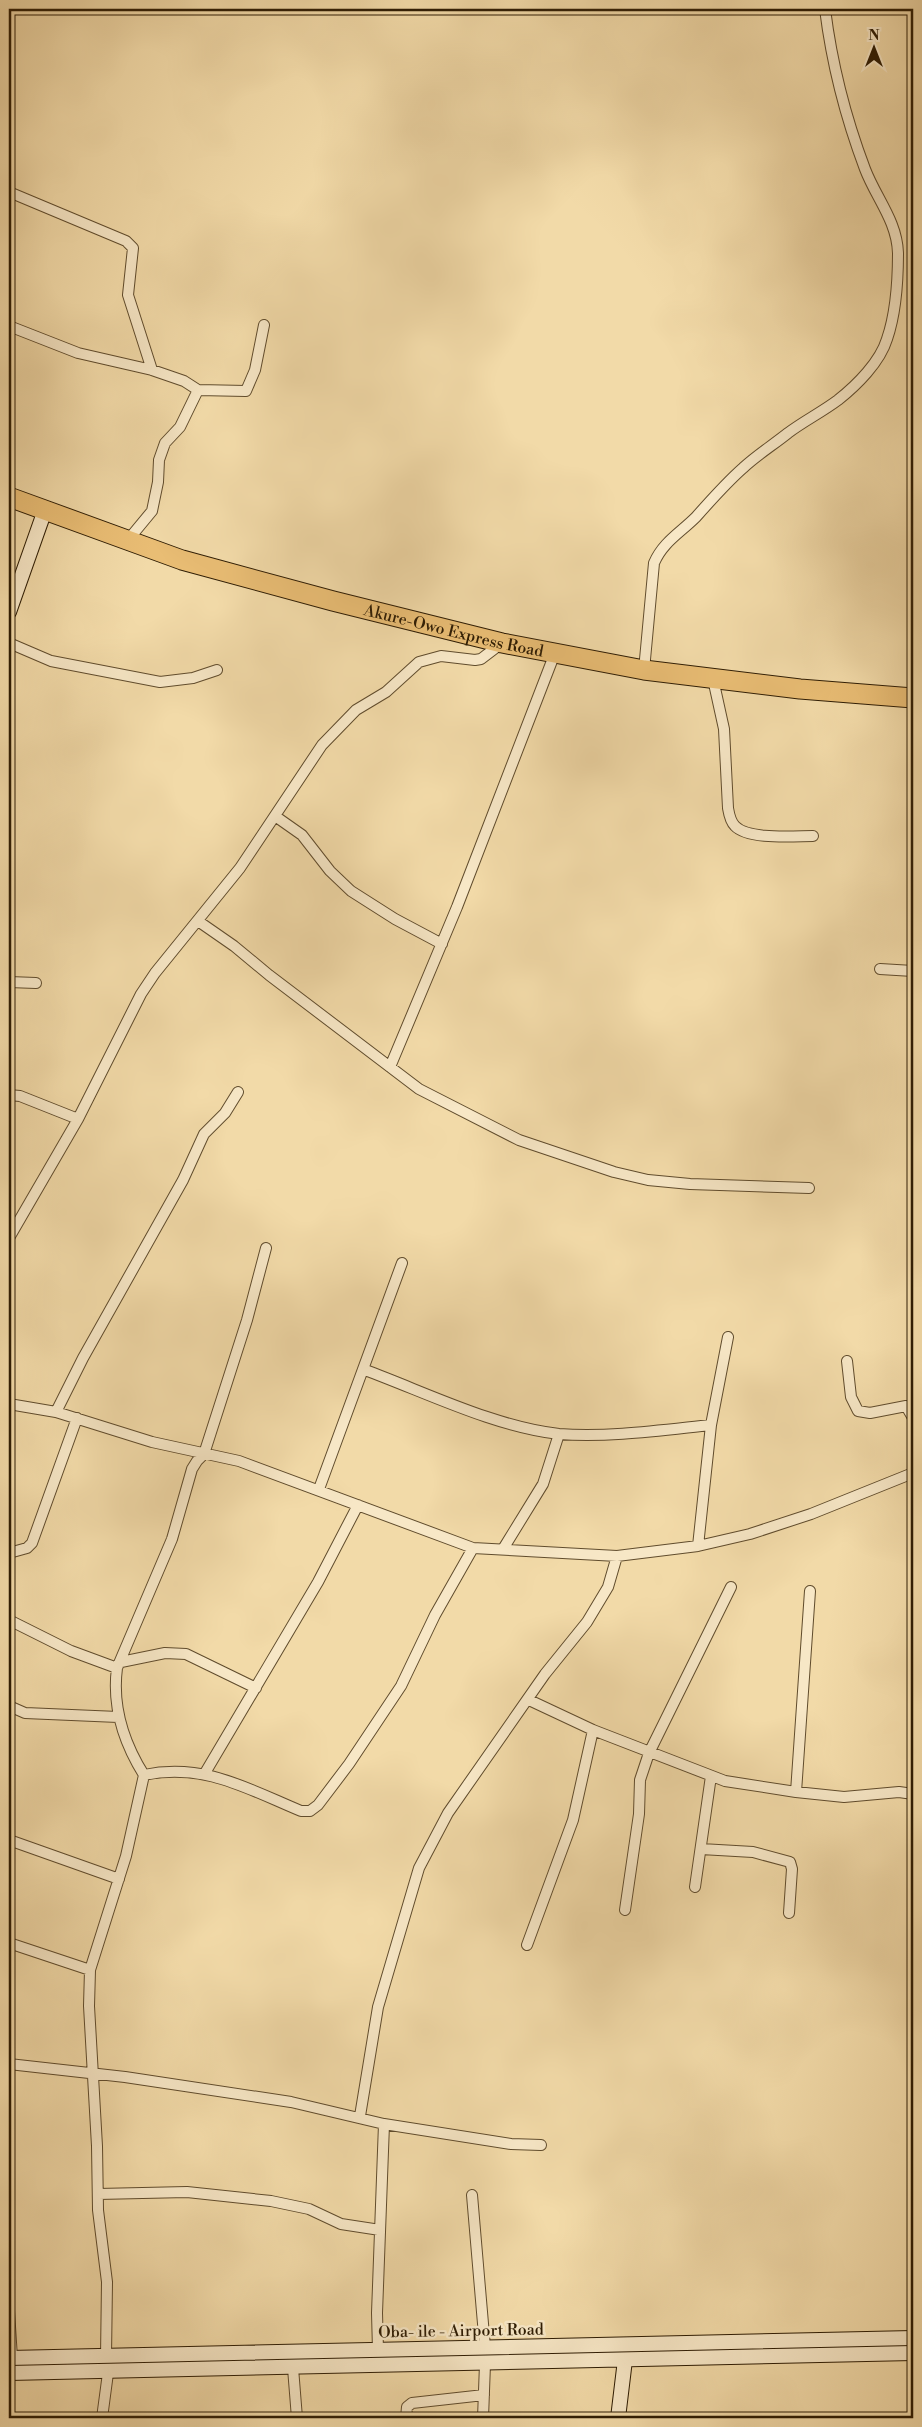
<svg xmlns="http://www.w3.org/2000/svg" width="922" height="2427" font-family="'Libre Bodoni',serif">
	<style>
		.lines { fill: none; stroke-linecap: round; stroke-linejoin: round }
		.street-casing { stroke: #604c2d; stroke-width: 12 }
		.secondary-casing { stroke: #2f1d04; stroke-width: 16 }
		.highway-casing { stroke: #2f1d04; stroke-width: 21 }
		.street { stroke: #f7e7c6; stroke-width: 10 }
		.secondary { stroke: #f7e7c6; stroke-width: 14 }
		.highway { stroke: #e9bd74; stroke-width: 19 }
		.labels { text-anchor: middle; stroke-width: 5; stroke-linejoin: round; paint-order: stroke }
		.street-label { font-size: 16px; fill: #2f1d04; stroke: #f7e7c6 }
	</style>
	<rect width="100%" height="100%" fill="#f2daa8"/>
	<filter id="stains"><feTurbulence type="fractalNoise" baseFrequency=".004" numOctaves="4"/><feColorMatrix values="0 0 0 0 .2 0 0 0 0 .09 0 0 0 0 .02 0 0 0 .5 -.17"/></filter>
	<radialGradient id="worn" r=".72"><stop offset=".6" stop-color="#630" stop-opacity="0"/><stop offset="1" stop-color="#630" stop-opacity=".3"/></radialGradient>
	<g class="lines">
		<g class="street-casing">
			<path id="street" d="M9 192 126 241 133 248 128 295 152 370
				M9 326 78 353 152 370 184 381 198 390 246 391 255 370 264 325
				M128 540 152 511 158 482 159 460 165 443 180 427 198 390
				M9 643 51 661 160 682 193 678 217 670
				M644 670 654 563C663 542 680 533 696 517 711 500 726 483 743 468 757 455 773 445 788 433 804 421 822 412 838 400 857 385 880 362 887 339 896 313 898 279 898 253 897 221 876 198 865 169 845 116 832 65 825 9
				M713 679 724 729 728 808C729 814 730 821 735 826 748 840 794 836 813 836
				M275 816 302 835 330 871 351 891 395 919 442 944
				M198 921 234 946 269 975 419 1089 519 1140 614 1172 648 1180 690 1184 809 1188
				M880 969 913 971
				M9 982 36 983
				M390 1067 457 907 555 653
				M9 1095 20 1096 78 1119
				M9 1238 78 1119 141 994 155 973 240 868 322 745 356 710 386 692 419 662 441 656 475 660 481 659 502 643
				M847 1361 851 1397 858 1411 870 1413 906 1406 913 1418
				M365 1370C425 1392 495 1427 559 1434 607 1438 663 1430 711 1425
				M9 1404 56 1412 152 1442 239 1461 473 1548 617 1556 698 1546 750 1534 811 1514 913 1473
				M56 1412 83 1358 183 1180 204 1134 225 1113 238 1092
				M319 1489 402 1263
				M698 1546 711 1425 728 1337
				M503 1549 543 1484 559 1434
				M9 1553 27 1548 32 1543 77 1418
				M9 1620 71 1651 117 1668
				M121 1662 165 1653 186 1654 256 1688
				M529 1700 593 1730 725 1781 796 1792 844 1797 899 1792 913 1794
				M9 1706 25 1713 118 1717
				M205 1773 318 1582 358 1505
				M144 1775C124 1743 112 1706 117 1668L172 1539 192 1469 197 1461 204 1454 247 1320 266 1248
				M796 1792 810 1591
				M9 1840 119 1879
				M701 1849 753 1852 790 1862 792 1869 789 1913
				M695 1887 711 1776
				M625 1910 639 1814 640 1780 649 1753 731 1587
				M9 1943 90 1970
				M527 1945 573 1820 593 1730
				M9 2064 125 2077 291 2102 384 2124 511 2144 541 2145
				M360 2116 378 2007 419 1868 448 1813 545 1674 587 1622 608 1587 617 1556
				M98 2194 187 2192 271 2201 309 2209 341 2224 380 2230
				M472 2195 485 2347
				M9 2311 12 2358
				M378 2350 377 2313 384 2124
				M106 2357 107 2282 98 2210 97 2146 89 2006 90 1970 126 1856 144 1775C203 1762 248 1789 301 1811H310L318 1805 349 1764 401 1686 435 1615 473 1548
				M293 2368 297 2418
				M102 2418 108 2373
				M406 2418 407 2407 412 2403 484 2395
				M483 2418 485 2364"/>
		</g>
		<g class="secondary-casing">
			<path id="secondary" d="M9 612 45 510
				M9 2358 913 2338
				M9 2373 913 2353
				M618 2418 625 2360"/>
		</g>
		<g class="highway-casing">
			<g id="highway">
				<path id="s1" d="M9 497 182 560 333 601 502 643 644 670 800 689 913 698"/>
			</g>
		</g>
		<use href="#street" class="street"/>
		<use href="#secondary" class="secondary"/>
		<use href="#highway" class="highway"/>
	</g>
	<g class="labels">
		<g class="street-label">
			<text dy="6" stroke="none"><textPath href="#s1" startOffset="465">Akure-Owo Express Road</textPath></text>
			<text transform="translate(461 2330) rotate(-1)" y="6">Oba- ile - Airport Road</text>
		</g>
	</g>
	<rect width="922" height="2427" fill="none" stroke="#f2daa8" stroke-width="30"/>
	<rect x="10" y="10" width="902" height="2407" fill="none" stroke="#2f1d04" stroke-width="2.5"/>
	<rect x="15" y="15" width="892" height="2397" fill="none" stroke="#2f1d04"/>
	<g transform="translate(874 48)" stroke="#f7e7c6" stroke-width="4" paint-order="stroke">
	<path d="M0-4L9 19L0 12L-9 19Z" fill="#2f1d04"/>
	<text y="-8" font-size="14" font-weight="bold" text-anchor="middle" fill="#2f1d04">N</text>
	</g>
	<rect width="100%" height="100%" filter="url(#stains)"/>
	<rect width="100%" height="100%" fill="url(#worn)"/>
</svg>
